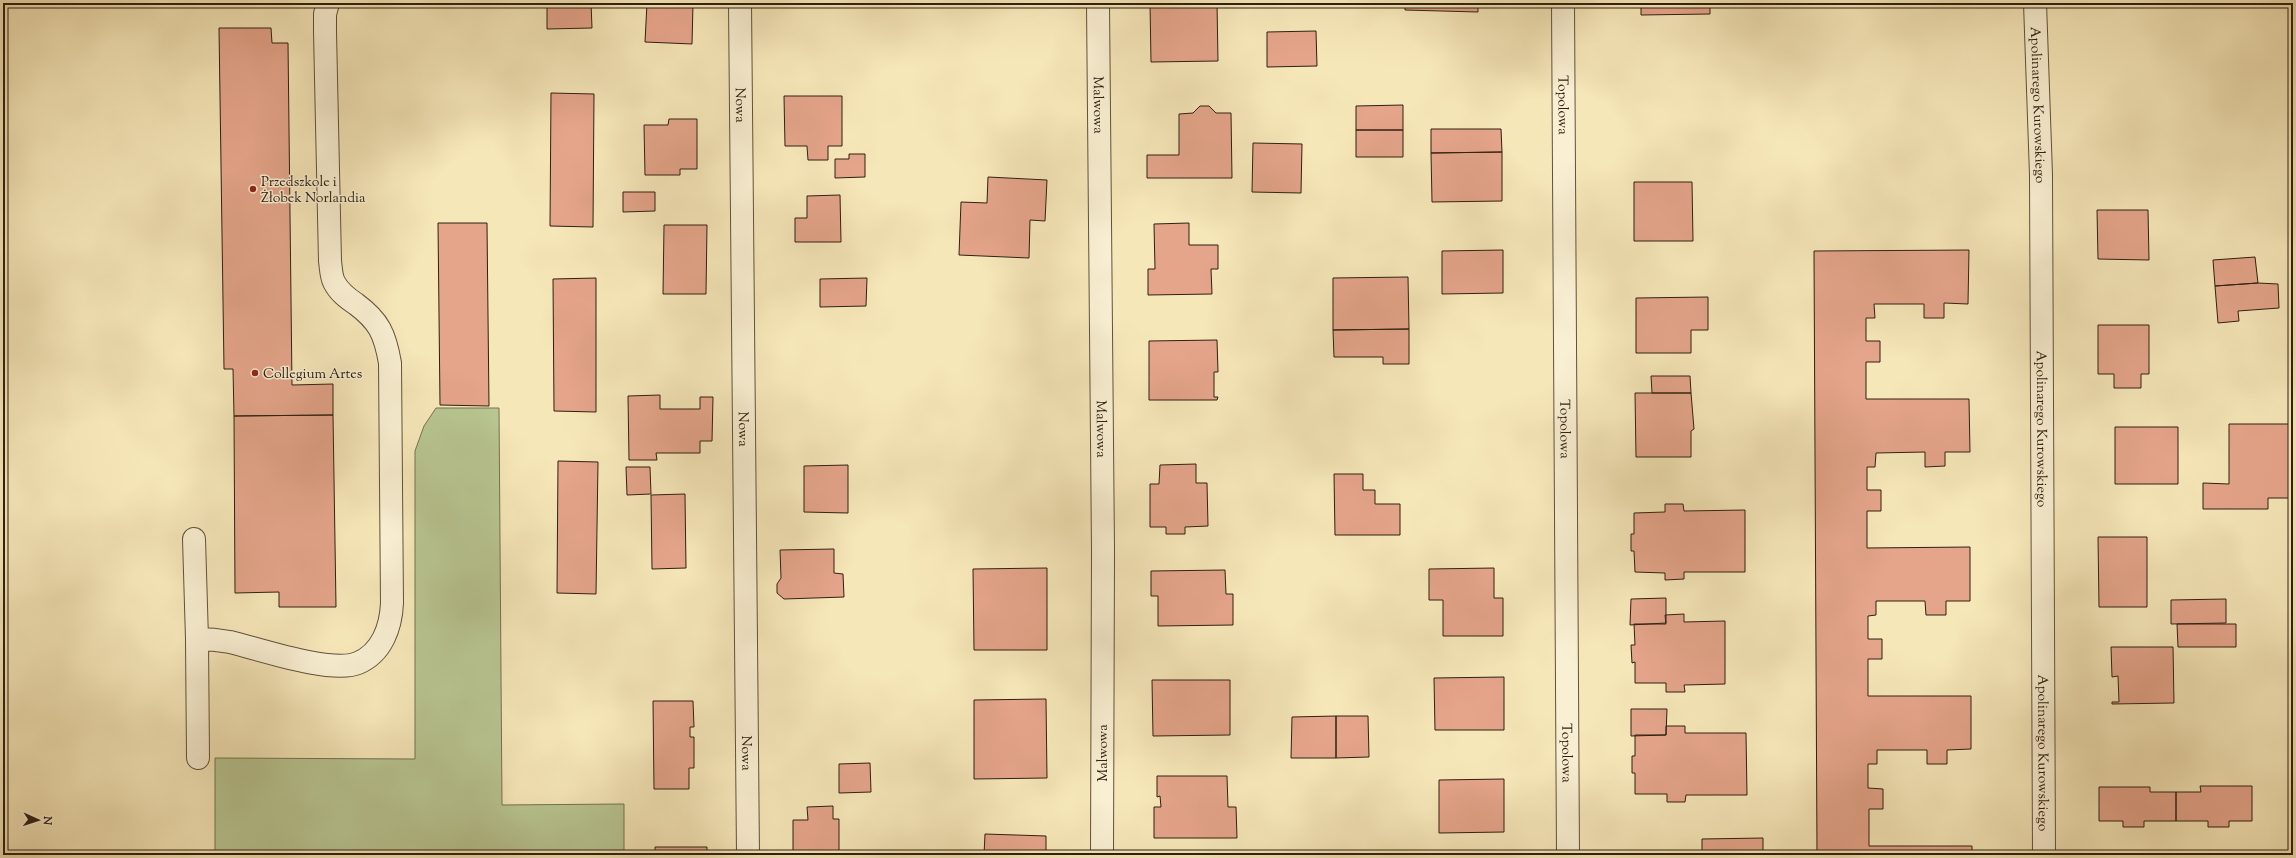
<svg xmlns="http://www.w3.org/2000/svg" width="2296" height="858" font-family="'Sorts Mill Goudy',serif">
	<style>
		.green { fill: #b8c692; stroke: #737351 }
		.building { fill: #e5a58b; stroke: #2e2010 }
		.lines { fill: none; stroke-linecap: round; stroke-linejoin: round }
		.service-casing { stroke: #60523a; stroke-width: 24 }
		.minor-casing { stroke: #60523a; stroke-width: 24 }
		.service { stroke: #f9efd2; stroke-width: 22 }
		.minor { stroke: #f9efd2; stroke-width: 22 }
		.poi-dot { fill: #8f2418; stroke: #f9efd2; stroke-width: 1.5 }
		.labels { text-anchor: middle; stroke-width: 3; stroke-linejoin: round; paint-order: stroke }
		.street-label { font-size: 14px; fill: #2e2010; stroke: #f9efd2 }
		.poi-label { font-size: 14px; fill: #2e2010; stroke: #f9efd2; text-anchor: start }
	</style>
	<rect width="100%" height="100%" fill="#f6e7b9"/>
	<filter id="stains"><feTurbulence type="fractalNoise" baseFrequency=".005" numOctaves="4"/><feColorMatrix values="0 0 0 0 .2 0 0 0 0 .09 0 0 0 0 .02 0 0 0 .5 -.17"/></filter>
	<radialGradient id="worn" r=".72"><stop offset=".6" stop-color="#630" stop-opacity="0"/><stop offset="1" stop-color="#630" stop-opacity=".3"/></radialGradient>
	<path class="green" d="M436 408H499L502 805 624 804V855H215V758L415 759V451L424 426Z"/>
	<path class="building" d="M547 3H591L592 28 547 29Z
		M647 3H693L692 44 645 42Z
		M787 3H843V6L787 5Z
		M1150 3H1217L1218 61 1151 62Z
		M1405 3H1478V12L1405 10Z
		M1641 3H1710V14L1641 15Z
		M219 28H271L272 43H288L292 385 333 384V415L234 416 233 369H224Z
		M1316 31 1317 66 1267 67V32Z
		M551 93 594 94 593 227 550 226Z
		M784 96H842V146H828V160H808L807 146H785Z
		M1403 105V130H1356V106Z
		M1200 106H1209L1216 113H1231L1232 178H1147V155H1179V114L1193 113Z
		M669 119H697V169H680V175H645L644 125H668Z
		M1431 129H1501L1502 152 1431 153Z
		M1356 130H1403V157H1356Z
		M1253 143 1302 144 1301 193 1252 192Z
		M1502 152V201L1432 202 1431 153Z
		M849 154H865V177L835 178V159H849Z
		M988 177 1047 180 1045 221 1030 220 1029 258 959 255 961 202 987 203Z
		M1634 182H1692L1693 241H1634Z
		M623 192H655V211L623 212Z
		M840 195 841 242H795V218H807V196Z
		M2097 210H2148L2149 260 2098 259Z
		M438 223H487L489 406 440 405Z
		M1189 223V245H1218V269H1211L1212 294 1148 295V269H1155L1154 224Z
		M664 225H707L706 294H663Z
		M1503 250V293L1442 294V251Z
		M1969 250 1968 304 1944 303V318H1924V304H1874L1875 318H1866V341H1880V362H1866V399H1969L1970 452H1945V466L1925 467V452L1876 453 1875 467H1867V490H1881V511H1867V548L1970 547V601H1946V615H1926L1925 601H1876V615L1868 616V639H1882V659H1868V696H1971V749L1947 750V764H1927V750H1877V764H1868V788L1883 789V809H1869V846H1972V855H1817L1814 251Z
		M2255 257 2258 283 2215 286 2213 260Z
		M1408 277 1409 329 1333 330V278Z
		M596 278V412L554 411 553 279Z
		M867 278 866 306 820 307V279Z
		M2258 283 2278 284 2279 308 2238 311 2239 321 2218 323 2215 286Z
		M1708 297V330H1691V353H1636V298Z
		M2098 325H2149V374H2141V388H2114V374H2098Z
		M1409 329V364H1383V357H1334L1333 330Z
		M1217 340 1218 372H1214V397H1218L1217 400H1149V341Z
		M1651 376H1690L1691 393H1652Z
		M1635 393H1691L1694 429 1691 431V457H1636Z
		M660 395V409H700V397H713L712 441H700V453H656L657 460H629L628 396Z
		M333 415 336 607H279V592L235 593 234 416Z
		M2229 424H2293V498H2268V509H2203V483L2229 484Z
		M2115 427H2178V484H2115Z
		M558 461 598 462 596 594 557 593Z
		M1196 464V483H1207L1208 526 1185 527V534H1166V527H1150V484H1159L1160 465Z
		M848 465V513L804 512V466Z
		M626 467H650L651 494 627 495Z
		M1334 474H1363V490H1375V504H1400V535H1335Z
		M685 494 686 568 652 569 651 495Z
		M1665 504H1683L1684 511 1745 510V572H1684V579L1665 580V573L1635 572 1634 551H1631V534H1634V513L1665 512Z
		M2098 537H2147V607H2099Z
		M834 549V573L843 574 844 597 784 599 777 593V584L781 578 780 550Z
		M1047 568V650H974L973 569Z
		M1494 568V598H1503V636H1443V600H1429V569Z
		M1225 570 1226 594H1233V625L1158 626V596H1151V571Z
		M1666 598V623L1630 625 1631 599Z
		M2226 599V623L2171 624V600Z
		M1684 614V622L1725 621V684L1684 685 1685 692H1666V683H1635V662L1632 663 1631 645H1635L1634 624H1666L1665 615Z
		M2177 624H2236V647H2178Z
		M2111 647H2173L2174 703 2112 704V702H2119L2118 676 2112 677Z
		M1504 677V730H1435L1434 678Z
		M1152 680H1230V735L1153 736Z
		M1046 699 1047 778 974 779V700Z
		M653 701H693L694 727H690V737H694V768H689V789H654Z
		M1631 709H1667L1666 735 1631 736Z
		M1336 716V758H1291L1292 717Z
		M1336 716H1368L1369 757 1336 758Z
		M1666 726H1685V733H1746L1747 795H1686L1685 802H1667V794H1635V773H1632V756H1635V735H1666Z
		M870 763 871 792 839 793V764Z
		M1157 776H1227L1228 807H1236L1237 838H1154V807H1161L1160 796 1157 797Z
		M1504 779V832L1439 833V780Z
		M2200 786H2252V821H2229V827H2208V821H2176V792H2201Z
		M2099 787H2150V792H2176V821H2144V827H2123V821H2099Z
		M833 806V819H839V855H793V820H808L807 807Z
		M985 834 1046 836V855H984Z
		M1763 838V855H1702V839Z
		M655 847H707V855H655Z"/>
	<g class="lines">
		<g class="service-casing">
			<path id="service" d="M194 539 197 639C208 639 219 640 230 642 259 649 332 674 358 663 382 653 391 627 392 603L390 363C385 334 379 321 356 304 347 298 339 292 334 282 331 276 331 268 330 261L325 32V14L328 3
				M197 639 198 758"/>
		</g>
		<g class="minor-casing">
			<g id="minor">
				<path id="s1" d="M740 3 748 855"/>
				<path id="s2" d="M1098 3 1103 550 1102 855"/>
				<path id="s3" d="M1563 3 1568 855"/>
				<path id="s4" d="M2035 3 2041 175 2044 855"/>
			</g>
		</g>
		<use href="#service" class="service"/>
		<use href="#minor" class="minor"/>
	</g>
	<g class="poi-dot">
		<circle cx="253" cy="189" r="4"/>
		<circle cx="255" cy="373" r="4"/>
	</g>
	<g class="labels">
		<g class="street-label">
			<text dy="5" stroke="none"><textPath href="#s1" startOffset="102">Nowa</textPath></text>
			<text dy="5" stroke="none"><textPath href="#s2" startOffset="102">Malwowa</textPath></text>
			<text dy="5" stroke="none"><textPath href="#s3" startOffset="102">Topolowa</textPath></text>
			<text dy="5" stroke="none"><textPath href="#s4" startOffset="102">Apolinarego Kurowskiego</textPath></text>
			<text dy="5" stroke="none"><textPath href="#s1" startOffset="426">Nowa</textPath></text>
			<text dy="5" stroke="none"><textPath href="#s2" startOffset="426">Malwowa</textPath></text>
			<text dy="5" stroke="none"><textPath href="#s3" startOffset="426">Topolowa</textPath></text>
			<text dy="5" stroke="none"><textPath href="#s4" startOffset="426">Apolinarego Kurowskiego</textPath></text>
			<text dy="5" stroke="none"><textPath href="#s1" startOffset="750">Nowa</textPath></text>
			<text transform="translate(1102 753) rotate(-90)" y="5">Malwowa</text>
			<text dy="5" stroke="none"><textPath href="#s3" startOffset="750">Topolowa</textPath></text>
			<text dy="5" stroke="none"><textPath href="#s4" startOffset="750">Apolinarego Kurowskiego</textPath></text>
		</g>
		<g class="poi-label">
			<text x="261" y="186">Przedszkole i<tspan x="261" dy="16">Żłobek Norlandia</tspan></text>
			<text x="263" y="378">Collegium Artes</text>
		</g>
	</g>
	<rect width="2296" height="858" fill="none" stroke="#f6e7b9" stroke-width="16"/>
	<rect x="4" y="4" width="2288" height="850" fill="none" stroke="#2e2010" stroke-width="2"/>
	<rect x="8" y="8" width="2280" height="842" fill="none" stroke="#2e2010"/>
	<g transform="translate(38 820) rotate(93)" stroke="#f9efd2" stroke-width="3" paint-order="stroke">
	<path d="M0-3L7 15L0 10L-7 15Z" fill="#2e2010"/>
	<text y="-6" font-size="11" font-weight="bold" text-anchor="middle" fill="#2e2010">N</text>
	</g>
	<rect width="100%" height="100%" filter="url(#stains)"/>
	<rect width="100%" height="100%" fill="url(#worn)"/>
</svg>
